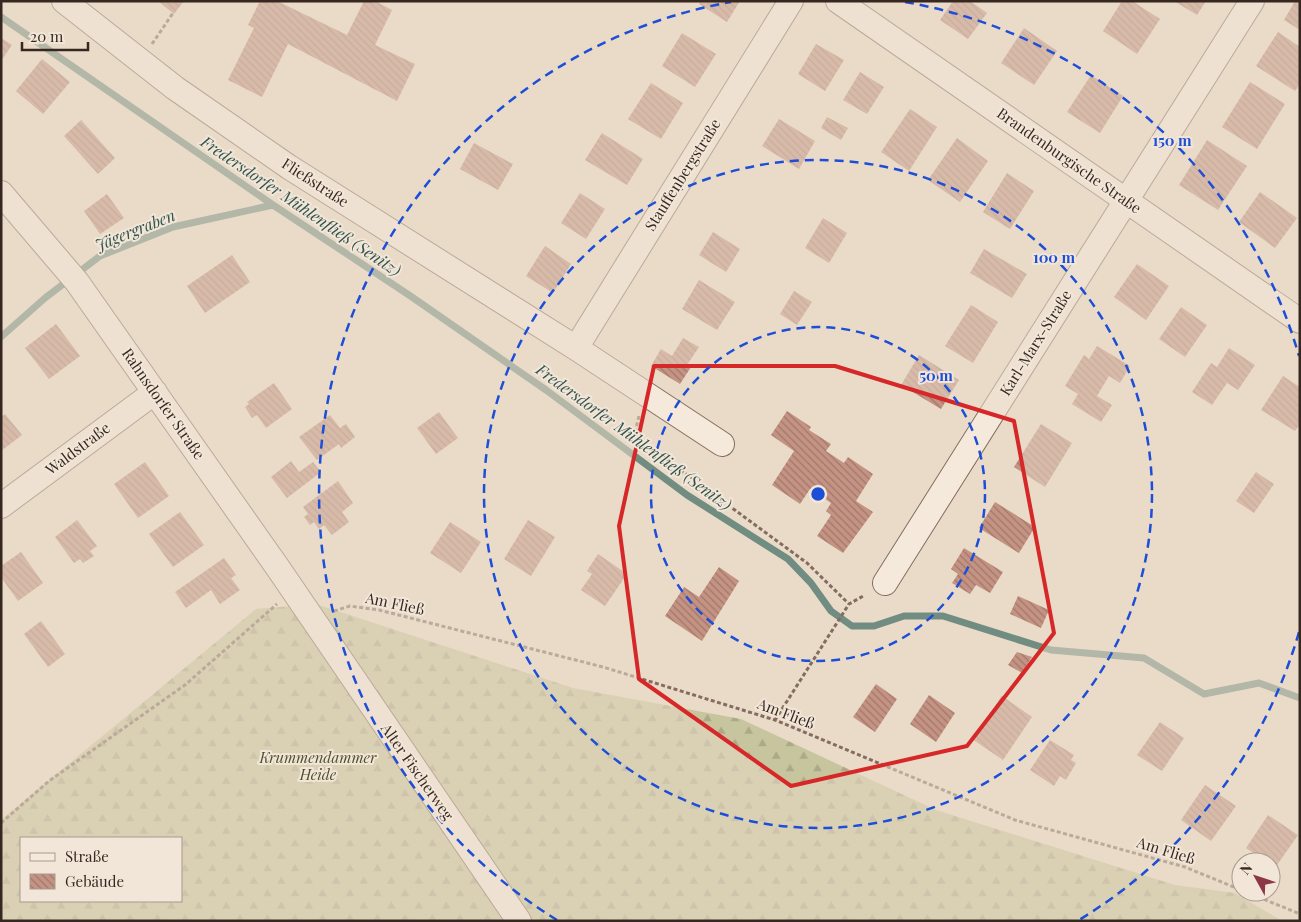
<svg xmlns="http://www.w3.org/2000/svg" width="1301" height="922" font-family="'Playfair Display',serif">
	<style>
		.forest { fill: url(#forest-firs); fill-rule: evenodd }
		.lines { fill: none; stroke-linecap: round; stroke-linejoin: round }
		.stream { stroke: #718c81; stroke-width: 7 }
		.building { fill: url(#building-back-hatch) }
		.minor-casing { stroke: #846d60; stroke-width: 26 }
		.path { stroke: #846d60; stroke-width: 3; stroke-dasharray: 4 2.5; stroke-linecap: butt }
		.minor { stroke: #f5e9db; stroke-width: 24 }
		.marked { fill: none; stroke: #d62828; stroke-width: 4; stroke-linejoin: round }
		.ring { fill: none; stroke: #1d4ed8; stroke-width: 2.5; stroke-dasharray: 9 6 }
		.labels { text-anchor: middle; stroke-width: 4; stroke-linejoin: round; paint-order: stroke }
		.street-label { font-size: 15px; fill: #362821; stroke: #f2e6d8 }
		.park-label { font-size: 15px; font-style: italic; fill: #4d502a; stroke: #f2e6d8 }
		.water-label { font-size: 16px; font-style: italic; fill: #32544d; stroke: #f2e6d8 }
		.centre { fill: #1d4ed8; stroke: #f2e6d8; stroke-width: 2.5 }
		.ring-label { font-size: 15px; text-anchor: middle; font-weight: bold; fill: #1d4ed8; stroke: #f2e6d8; stroke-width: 4; stroke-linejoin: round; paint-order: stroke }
	</style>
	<defs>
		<pattern id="forest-firs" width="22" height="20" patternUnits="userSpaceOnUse" patternTransform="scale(1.25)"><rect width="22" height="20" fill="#c7c59e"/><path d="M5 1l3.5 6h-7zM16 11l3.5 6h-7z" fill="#aca988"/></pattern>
		<pattern id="building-back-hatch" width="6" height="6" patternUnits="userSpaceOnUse" patternTransform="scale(1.25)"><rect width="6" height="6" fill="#c49383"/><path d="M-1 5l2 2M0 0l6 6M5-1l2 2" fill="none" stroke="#a0786b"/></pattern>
	</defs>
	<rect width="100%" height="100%" fill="#eadbc9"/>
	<path class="forest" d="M316 604 573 688 741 719 936 810 1175 885 1235 893 1282 921H1V820L256 609ZM21 838H181V901H21Z"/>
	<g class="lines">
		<path class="stream" d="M1 17 273 205 409 295 546 390 687 495 788 559 811 583 831 611 852 626H874L904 616H943L1051 650 1144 658 1204 694 1259 683 1300 698
			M1 337 45 298 100 256 173 227 273 205"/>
	</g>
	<path class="building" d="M158 1H184L174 14Z
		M260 1H277L347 35 364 1H375L392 10 375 45 415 64 397 101 288 44 262 97 228 80 254 28 248 25Z
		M700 1H740L727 22 699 4Z
		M953 1H970L987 13 968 39 940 20Z
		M1122 1H1132L1160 19 1137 54 1103 31Z
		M1174 1H1206L1197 15Z
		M1295 1H1300V30L1284 20Z
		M1024 28 1057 51 1034 85 1001 63Z
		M1278 32 1300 47V84L1295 91 1256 66Z
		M682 33 716 54 695 87 662 66Z
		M1 38 12 45 1 61Z
		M816 44 844 60 825 91 798 74Z
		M42 59 70 82 43 114 16 91Z
		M860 72 884 87 867 114 843 100Z
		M1091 75 1123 96 1100 133 1067 112Z
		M1250 82 1285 104 1257 149 1222 127Z
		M651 83 683 103 661 139 628 119Z
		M910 109 937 127 909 171 881 152Z
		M827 117 848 128 841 140 821 128Z
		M779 119 815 141 799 169 762 146Z
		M81 120 115 158 98 174 64 136Z
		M602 133 643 159 627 185 585 160Z
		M957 138 988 161 960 202 928 180Z
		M1207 140 1247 166 1218 210 1179 185Z
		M474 143 513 164 498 190 460 169Z
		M1007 173 1034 191 1010 229 983 212Z
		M1260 192 1297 218 1275 248 1239 222Z
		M580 193 605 209 586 239 561 223Z
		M107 194 124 218 100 234 84 211Z
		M823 218 847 233 829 263 805 248Z
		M713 232 740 249 726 272 699 255Z
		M545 246 571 264 553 293 526 276Z
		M984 249 1027 274 1012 298 970 273Z
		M232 255 250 282 205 313 187 286Z
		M1137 264 1169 286 1146 320 1114 297Z
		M699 280 735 302 717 330 682 309Z
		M794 291 812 302 797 325 780 314Z
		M971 305 998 322 973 363 945 346Z
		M1181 307 1207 325 1185 357 1159 339Z
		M56 324 80 356 49 379 25 348Z
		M683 338 699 347 687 365 691 367 680 384 651 366 661 349 672 356Z
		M1097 346 1130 366 1120 383 1109 376 1097 396 1112 405 1101 422 1072 404 1078 394 1065 386 1084 355 1089 359Z
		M1229 348 1255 365 1238 390 1227 383 1212 405 1192 392 1211 363 1217 367Z
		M919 355 959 380 941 409 901 385Z
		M1283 376 1300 387V424L1295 431 1261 410Z
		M274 383 292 409 266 428 257 415 252 418 245 407 249 404 247 402Z
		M787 411 811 427 809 430 831 444 826 451 844 463 848 457 873 474 856 501 873 512 843 553 817 536 831 515 826 511 831 503 810 489 800 504 772 485 794 451 771 435Z
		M439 412 458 438 436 454 417 428Z
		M5 414 22 435 1 451V417Z
		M330 415 340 428 346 424 355 437 341 448 339 444 317 460 299 437Z
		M1041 424 1072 443 1045 487 1014 467Z
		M291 461 299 472 313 462 321 472 287 498 271 477Z
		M145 462 169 496 138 518 114 484Z
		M1256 472 1274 484 1254 513 1236 501Z
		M338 481 353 503 342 512 349 522 332 535 324 525 319 529 314 522 310 525 304 517 308 514 303 507Z
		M995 502 1035 527 1019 553 979 528Z
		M180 512 204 545 173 567 149 534Z
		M77 520 97 546 90 551 94 556 83 563 80 559 74 563 55 537Z
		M528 520 555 537 531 576 504 559Z
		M450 522 481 542 461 573 430 553Z
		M964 548 1003 572 990 593 976 585 970 594 952 583 958 574 951 569Z
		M21 552 43 583 18 601 1 577V566Z
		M598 554 627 574 605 606 581 590 592 574 587 571Z
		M224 558 236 575 231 578 240 590 220 604 211 590 186 608 175 592Z
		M719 567 739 581 702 641 665 616 684 587 699 597Z
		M1018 596 1049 610 1041 628 1010 614Z
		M41 621 65 654 48 667 24 634Z
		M1017 652 1032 657 1022 673 1008 665Z
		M876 684 897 699 875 732 853 717Z
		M929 695 955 713 936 742 910 724Z
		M1002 696 1032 717 1003 760 972 739Z
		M1160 722 1184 738 1162 771 1137 755Z
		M1050 740 1074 755 1071 760 1076 763 1066 780 1060 776 1054 786 1030 770Z
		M1205 785 1236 806 1211 841 1181 820Z
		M1268 815 1298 835 1275 868 1271 865V862H1267L1246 848Z"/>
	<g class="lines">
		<g class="minor-casing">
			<path id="minor" d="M64 1 175 88 289 167 576 348 722 444
				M838 1 1300 321
				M1 193 77 282 278 568 519 921
				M576 348 791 1
				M1 506 155 392
				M885 583 1252 1"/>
		</g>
		<path class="path" d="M152 44 173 13
			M639 416 634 436 807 563 849 604
			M334 611 350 606 379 610 603 667 775 720 1015 820 1185 867 1241 890
			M775 720 849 604 865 595
			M1 823 49 781 185 685 277 604
			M1246 892 1300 914"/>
		<use href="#minor" class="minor"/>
	</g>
	<path d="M0 0H1301V922H0ZM654 366H835L1014 421 1054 633 967 746 791 786 639 679 619 526Z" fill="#eadbc9" fill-opacity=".55" fill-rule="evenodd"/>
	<path class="marked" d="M654 366H835L1014 421 1054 633 967 746 791 786 639 679 619 526Z"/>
	<g class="ring">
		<circle cx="818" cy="494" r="167"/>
		<circle cx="818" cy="494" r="334"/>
		<path d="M1299 632A500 500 0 0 1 1079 920M557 920A500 500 0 0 1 731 2M905 2A500 500 0 0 1 1299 356"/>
	</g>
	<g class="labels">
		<g class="street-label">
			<text transform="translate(1069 161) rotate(35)" y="5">Brandenburgische Straße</text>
			<text transform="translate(683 175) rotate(-58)" y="5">Stauffenbergstraße</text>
			<text transform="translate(315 183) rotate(33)" y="5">Fließstraße</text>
			<text transform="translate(1036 343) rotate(-58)" y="5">Karl-Marx-Straße</text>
			<text transform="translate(163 404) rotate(55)" y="5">Rahnsdorfer Straße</text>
			<text transform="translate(78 449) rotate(-37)" y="5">Waldstraße</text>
			<text transform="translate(395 604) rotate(12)" y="5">Am Fließ</text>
			<text transform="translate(786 714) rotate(21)" y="5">Am Fließ</text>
			<text transform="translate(417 772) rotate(55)" y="5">Alter Fischerweg</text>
			<text transform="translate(1166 851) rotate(17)" y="5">Am Fließ</text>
		</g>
		<g class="park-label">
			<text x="318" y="763">Krummendammer<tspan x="318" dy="17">Heide</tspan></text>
		</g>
		<g class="water-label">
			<text transform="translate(301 206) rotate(34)" y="6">Fredersdorfer Mühlenfließ (Senitz)</text>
			<text transform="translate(135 230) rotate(-22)" y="6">Jägergraben</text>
			<text transform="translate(634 437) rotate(36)" y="6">Fredersdorfer Mühlenfließ (Senitz)</text>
		</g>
	</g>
	<circle cx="818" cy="494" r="8" class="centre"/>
	<g class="ring-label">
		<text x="1172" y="146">150 m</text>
		<text x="1054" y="263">100 m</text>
		<text x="936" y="381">50 m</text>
	</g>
	<rect width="1301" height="922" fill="none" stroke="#362821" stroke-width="5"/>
	<rect x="20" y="837" width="162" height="65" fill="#f2e6d8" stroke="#a79a8f"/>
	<rect x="30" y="853" width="25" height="8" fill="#f5e9db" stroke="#a79a8f"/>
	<text x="65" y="862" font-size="15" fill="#362821">Straße</text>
	<rect x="30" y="874" width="25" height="15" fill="url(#building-back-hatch)" stroke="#a79a8f"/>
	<text x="65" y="887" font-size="15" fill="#362821">Gebäude</text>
	<g transform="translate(1256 877) rotate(310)"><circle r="24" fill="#f2e6d8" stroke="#a79a8f"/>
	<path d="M0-4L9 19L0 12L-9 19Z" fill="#8d3645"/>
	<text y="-8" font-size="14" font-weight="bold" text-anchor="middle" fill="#362821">N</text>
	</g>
	<path d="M22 42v8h66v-8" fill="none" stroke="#362821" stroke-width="2.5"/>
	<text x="30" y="42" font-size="15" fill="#362821" stroke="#f2e6d8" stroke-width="4" paint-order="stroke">20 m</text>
</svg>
